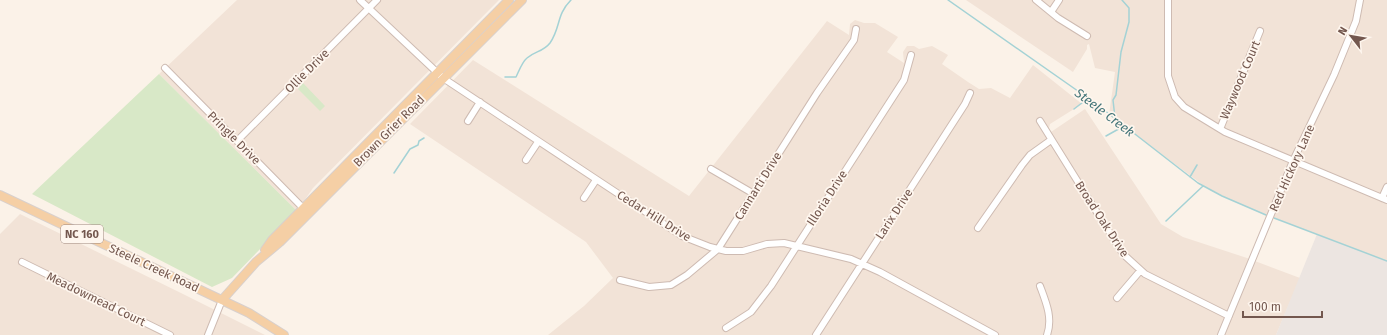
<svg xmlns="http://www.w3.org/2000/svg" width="1387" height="335" font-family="'Fira Sans',sans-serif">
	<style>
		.residential { fill: #f2e3d7 }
		.industrial { fill: #ece5e1 }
		.green { fill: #d8e8c7 }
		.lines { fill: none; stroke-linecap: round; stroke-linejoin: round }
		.stream { stroke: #a4d2d5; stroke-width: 1.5 }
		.minor-casing { stroke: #cebbb2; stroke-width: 8 }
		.major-casing { stroke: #d8d0cd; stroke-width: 10 }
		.minor { stroke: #fff; stroke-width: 6 }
		.major { stroke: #f5cfa5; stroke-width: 8 }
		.labels { text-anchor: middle; stroke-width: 3.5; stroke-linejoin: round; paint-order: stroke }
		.shield { fill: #fef6ee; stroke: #9d877e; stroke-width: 1 }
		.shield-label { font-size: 11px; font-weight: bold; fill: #73574e }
		.street-label { font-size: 12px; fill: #73574e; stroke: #fef6ee }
		.water-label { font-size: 13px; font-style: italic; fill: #427478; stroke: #fef6ee }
	</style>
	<rect width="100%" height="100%" fill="#fbf2e8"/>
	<path class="residential" d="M237 0H499L313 188 297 211 159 74Z
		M966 0H1387V261L1256 211 1211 191 1109 115 1115 72 1095 68 1089 44 1087 45V49L1073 72Z
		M855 20 864 23H875L898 37 887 52 904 63 903 52 907 46H914L919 49 932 46 948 55 942 64 968 82 979 89 991 88 1010 98 1033 65 1082 104 1050 124 1049 128 1051 132 1085 109 1161 224 1183 237 1247 258 1300 278 1276 335H548L584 306 613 278 586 242 410 124 473 60 689 196 827 21 849 35 850 24Z
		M20 214 183 294 265 335H0V234Z"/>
	<path class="industrial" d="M1317 234 1387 261V335H1276Z"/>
	<path class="green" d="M159 74 297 211 232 278 212 287 32 194Z
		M303 83 325 106 320 111 298 89Z"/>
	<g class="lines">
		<path class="stream" d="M948 0 1095 103 1198 183 1222 196 1266 215
			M505 77H516C519 71 522 62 527 58 535 51 543 52 550 43 561 27 556 15 571 0
			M1074 109 1087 99
			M1115 118 1113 100 1116 95 1121 52 1129 22V8L1122 0
			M1106 136 1124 126
			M394 173 410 149 418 145 419 141 424 138
			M1190 177 1197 165
			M1274 218 1387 261
			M1166 221 1203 186"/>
		<g class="minor-casing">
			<path id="minor" d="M360 0 443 78 682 236 710 247 726 251H743L767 244 784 243 851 259 880 272 995 335
				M1036 0 1058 18 1087 36
				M1168 0V76L1175 97 1184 107 1225 132 1387 200
				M1051 12 1059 0
				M165 68 303 208
				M468 121 480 102
				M1040 121 1123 254 1145 274 1229 316
				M1220 129 1260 31
				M237 141 377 0
				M526 160 538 142
				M711 169 754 194
				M584 198 596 180
				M1382 198 1387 187
				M978 228 1022 165 1030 155 1051 140
				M22 262 170 335
				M620 280 649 287 671 285 687 275 718 249 817 93 854 40 856 29
				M1040 286C1046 302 1053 318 1047 335
				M1117 298 1140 271
				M726 328 751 312 771 286 904 80 911 55
				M208 335 222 300
				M816 335 965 104 970 93
				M1221 335 1293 161 1334 75 1356 21 1360 0"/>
		</g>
		<g class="major-casing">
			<path id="major" d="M0 195 249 313 284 335
				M265 250 272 240 509 0
				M222 300 256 262 280 242 522 0"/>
		</g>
		<use href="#minor" class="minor"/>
		<use href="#major" class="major"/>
	</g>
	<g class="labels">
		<rect class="shield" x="61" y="225" width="42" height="18" rx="3"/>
		<g class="shield-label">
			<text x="82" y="238">NC 160</text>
		</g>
		<g class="street-label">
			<text transform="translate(307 71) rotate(-45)" y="4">Ollie Drive</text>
			<text transform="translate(1240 80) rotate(-67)" y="4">Waywood Court</text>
			<text transform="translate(389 131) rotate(-45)" y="4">Brown Grier Road</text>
			<text transform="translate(234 138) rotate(45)" y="4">Pringle Drive</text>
			<text transform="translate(1292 168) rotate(-66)" y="4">Red Hickory Lane</text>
			<text transform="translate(758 186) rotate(-58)" y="4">Cannarti Drive</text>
			<text transform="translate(827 198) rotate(-57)" y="4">Illoria Drive</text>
			<text transform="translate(894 214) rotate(-57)" y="4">Larix Drive</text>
			<text transform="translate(654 216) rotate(32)" y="4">Cedar Hill Drive</text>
			<text transform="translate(1102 219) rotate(57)" y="4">Broad Oak Drive</text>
			<text transform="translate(154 268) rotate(25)" y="4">Steele Creek Road</text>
			<text transform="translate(96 299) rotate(26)" y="4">Meadowmead Court</text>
		</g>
		<g class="water-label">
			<text transform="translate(1105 112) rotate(37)" y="5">Steele Creek</text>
		</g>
	</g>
	<g transform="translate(1351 36) rotate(301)" stroke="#fef6ee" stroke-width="3" paint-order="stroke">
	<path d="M0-3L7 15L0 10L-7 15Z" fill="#73574e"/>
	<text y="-6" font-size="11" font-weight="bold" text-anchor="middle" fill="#73574e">N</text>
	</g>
	<path d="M1243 311v6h79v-6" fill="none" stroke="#73574e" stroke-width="2"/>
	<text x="1249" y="311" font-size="12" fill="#73574e" stroke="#fef6ee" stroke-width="3" paint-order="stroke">100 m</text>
</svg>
